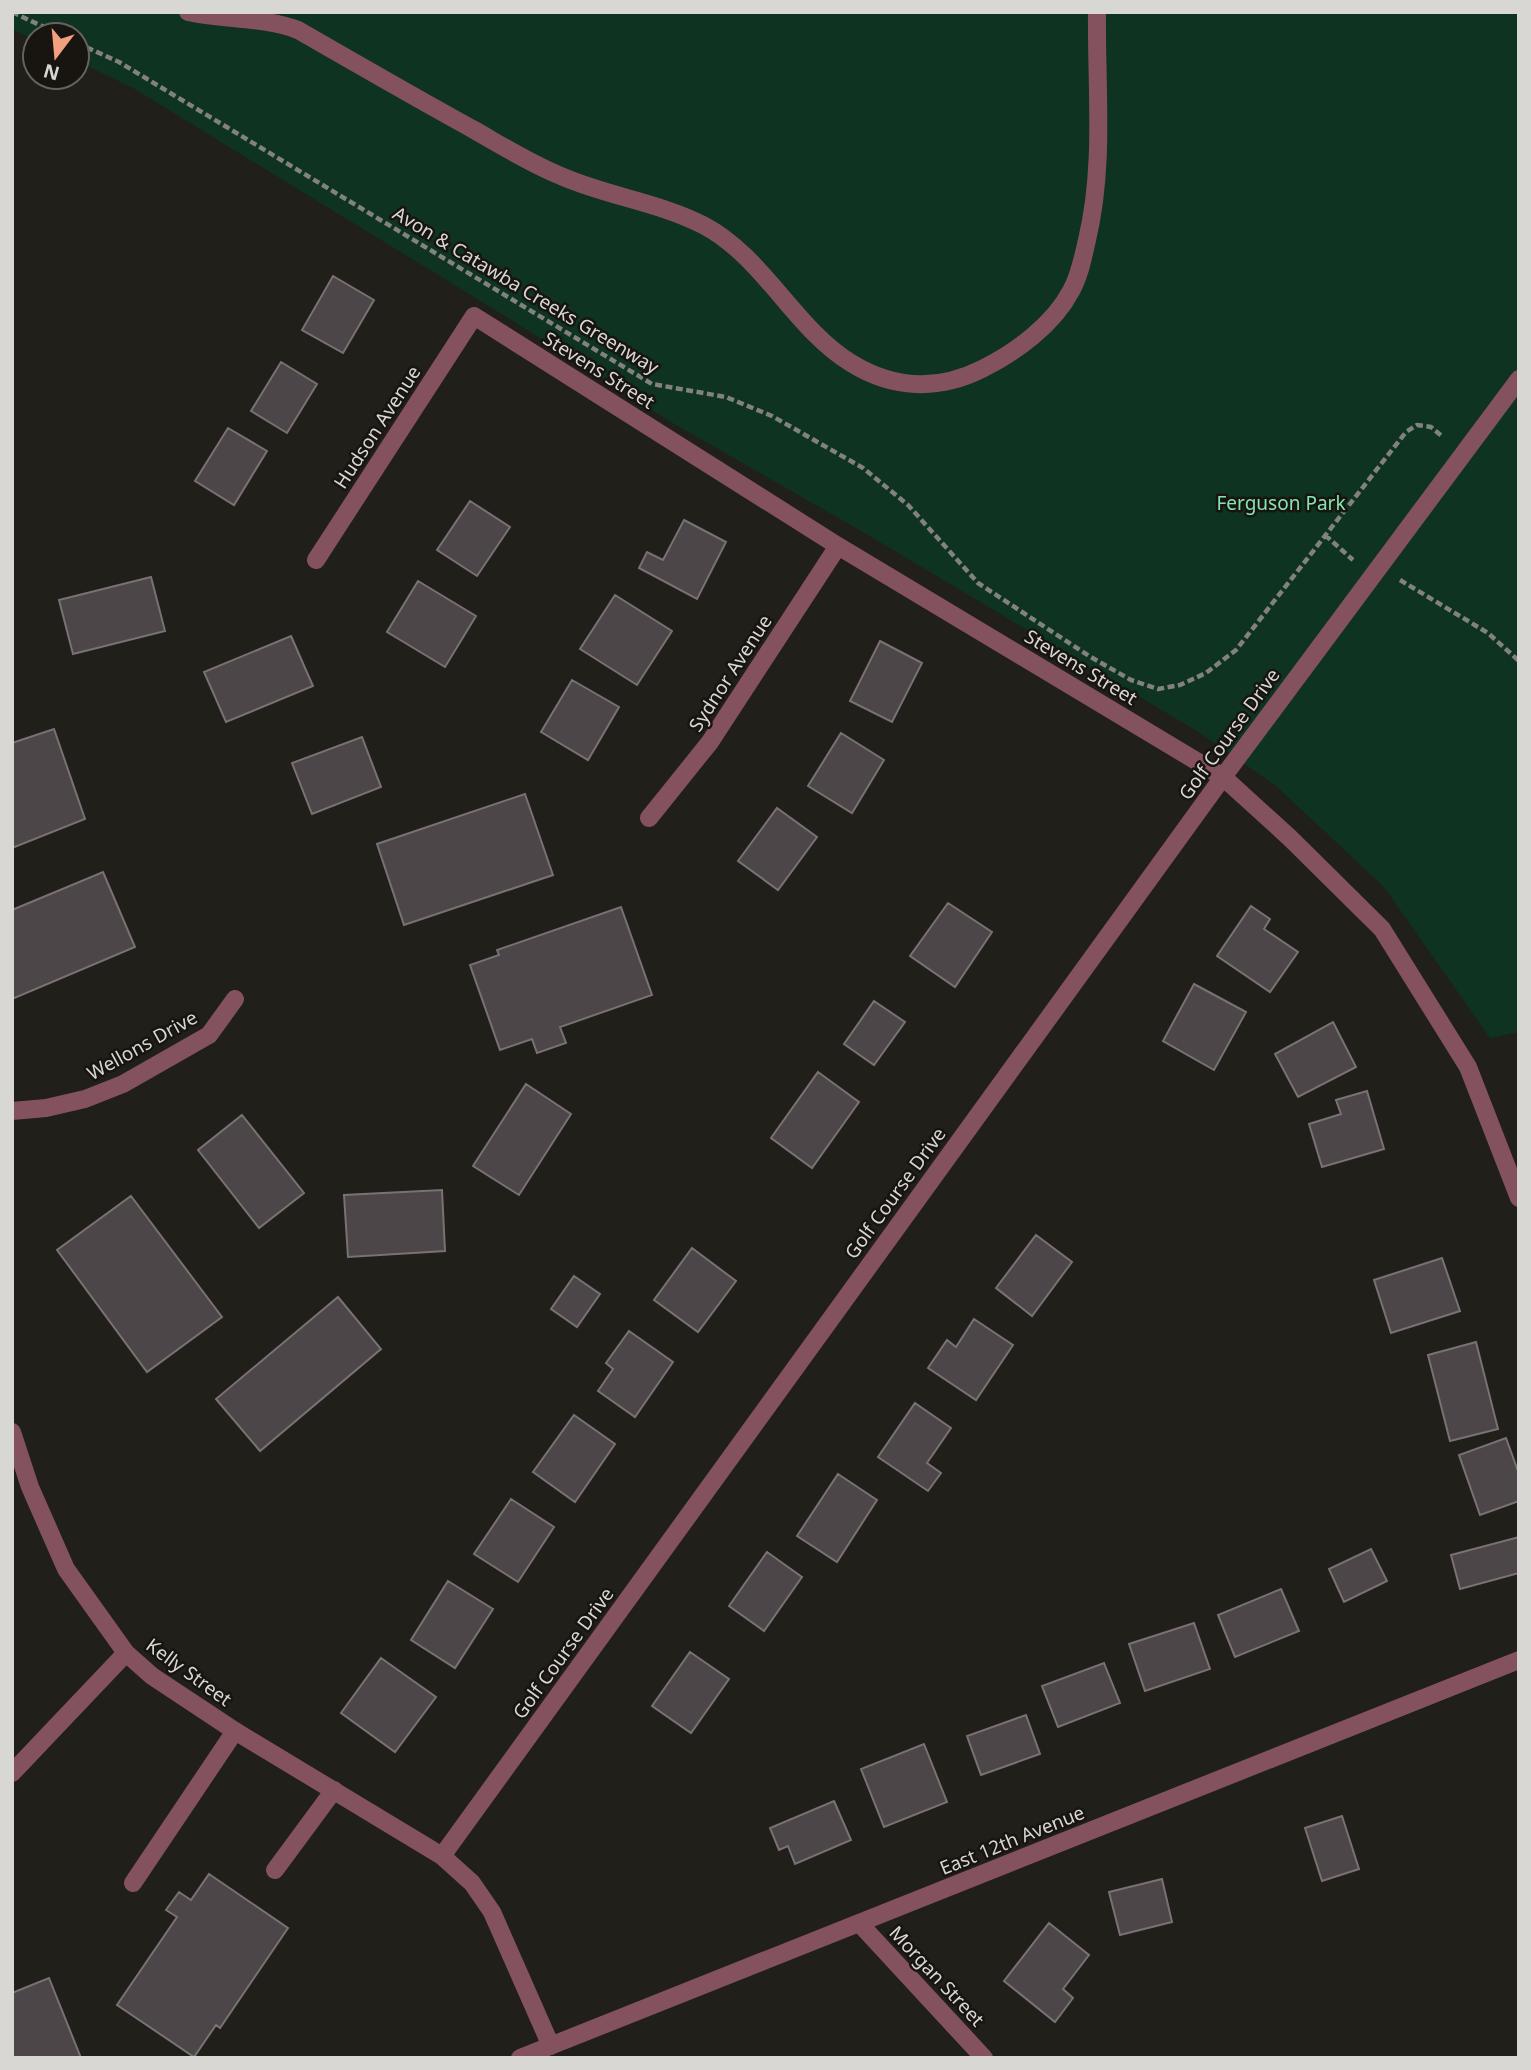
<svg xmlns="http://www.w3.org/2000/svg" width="1531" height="2070" font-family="'Noto Sans',sans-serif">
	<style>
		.green { fill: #0e3320 }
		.building { fill: #4c4648; stroke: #797174; stroke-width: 2 }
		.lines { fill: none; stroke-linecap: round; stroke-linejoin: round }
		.path { stroke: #82817d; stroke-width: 4.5; stroke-dasharray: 7 3.5; stroke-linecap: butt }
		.lane { stroke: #84525e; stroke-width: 18 }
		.street { stroke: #84525e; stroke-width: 18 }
		.labels { text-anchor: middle; stroke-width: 5; stroke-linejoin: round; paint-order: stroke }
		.street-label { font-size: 19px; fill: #d8d7d3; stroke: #181511 }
		.park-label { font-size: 19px; fill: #84e6af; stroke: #181511 }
	</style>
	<rect width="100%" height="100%" fill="#211f1a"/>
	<path class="green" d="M12 12H1519V1032L1490 1038 1384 887 1276 786 1200 733 863 532 671 422 518 324 133 88 77 61V35H35V40L12 29Z"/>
	<path class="building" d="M333 276 374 300 343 353 302 330Z
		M281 362 317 384 287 433 251 411Z
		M228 428 267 451 234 505 195 481Z
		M470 501 510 527 477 576 437 550Z
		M684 520 726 542 697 599 639 568 647 552 663 560Z
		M151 577 165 631 73 654 59 600Z
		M418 581 476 616 445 667 387 632Z
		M615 595 672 631 637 685 580 649Z
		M291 636 313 686 226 722 204 672Z
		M880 641 922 663 892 722 850 701Z
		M572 680 619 707 588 760 541 732Z
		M54 729 85 819 12 848V743Z
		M841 733 884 760 852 813 808 786Z
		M362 737 381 787 312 814 292 763Z
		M525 794 553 875 404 925 377 844Z
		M777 808 817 837 778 890 738 861Z
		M103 872 135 947 12 999V910Z
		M948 903 992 932 955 987 910 956Z
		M1251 906 1270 919 1264 929 1298 952 1270 992 1217 956Z
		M621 907 652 995 560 1027 566 1043 537 1053 532 1039 500 1050 470 965 499 955 497 950Z
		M1194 984 1246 1012 1214 1070 1163 1041Z
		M874 1001 905 1022 874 1065 844 1044Z
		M1333 1022 1356 1067 1298 1097 1275 1054Z
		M818 1072 859 1102 812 1168 771 1138Z
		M526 1084 571 1114 519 1195 473 1166Z
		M1367 1091 1384 1149 1322 1167 1309 1124 1341 1114 1336 1100Z
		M242 1115 304 1193 259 1228 198 1150Z
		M442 1190 445 1251 348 1257 344 1195Z
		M131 1196 222 1317 147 1372 57 1250Z
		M1036 1235 1072 1262 1032 1316 996 1288Z
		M692 1248 736 1281 698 1332 654 1300Z
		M1442 1258 1460 1311 1391 1333 1374 1280Z
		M574 1276 600 1294 577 1327 551 1309Z
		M338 1297 381 1349 260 1451 216 1399Z
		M974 1319 1013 1345 976 1400 928 1368 947 1340 956 1347Z
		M629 1331 673 1362 635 1417 598 1391 613 1369 606 1363Z
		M1476 1342 1498 1429 1450 1441 1428 1355Z
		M915 1403 951 1428 927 1463 941 1473 928 1491 878 1457Z
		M574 1415 615 1444 575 1502 533 1472Z
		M1506 1438 1519 1474V1501L1480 1515 1459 1455Z
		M838 1474 877 1500 837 1562 797 1536Z
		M511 1499 554 1527 518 1582 474 1554Z
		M1519 1537V1573L1460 1589 1451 1555Z
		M1371 1549 1387 1581 1344 1602 1329 1569Z
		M767 1552 802 1577 764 1631 729 1606Z
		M448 1581 493 1609 455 1668 411 1640Z
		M1281 1589 1299 1631 1235 1657 1218 1615Z
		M1194 1623 1210 1669 1145 1691 1129 1644Z
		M690 1652 729 1679 691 1733 652 1706Z
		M381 1658 436 1697 395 1752 341 1713Z
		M1104 1663 1120 1703 1058 1727 1042 1686Z
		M1026 1715 1040 1754 981 1775 967 1736Z
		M924 1744 947 1802 884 1827 861 1769Z
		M834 1801 851 1840 795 1864 788 1846 779 1850 770 1828Z
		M1342 1816 1359 1869 1322 1881 1305 1828Z
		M209 1874 288 1928 220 2028 216 2025 194 2057 117 2005 177 1917 166 1910 179 1892 191 1900Z
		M1162 1879 1172 1922 1120 1935 1109 1892Z
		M1049 1923 1089 1955 1063 1989 1073 1998 1055 2022 1004 1981Z
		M49 1978 81 2058H12V1993Z"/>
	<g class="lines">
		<path class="path" d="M12 12 61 35
			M77 43 119 62 652 384 726 397 772 416 863 468 908 505 978 583 1089 656 1131 680 1158 689 1180 685 1206 673 1236 650 1406 432 1417 425 1431 427 1443 437
			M1325 535 1353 560
			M1400 580 1488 633 1519 661"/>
		<path class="lane" d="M188 12C224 20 264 17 298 30 357 64 416 98 476 131 504 147 531 164 561 176 606 196 658 202 703 225 764 257 794 328 851 363 893 389 938 391 982 369 1016 352 1053 325 1071 291 1080 275 1083 257 1087 240 1105 165 1096 88 1097 12
			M275 1870 334 1790
			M133 1883 235 1731"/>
		<path class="street" d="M316 560 474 316 838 546 1223 777 1290 838 1382 929 1468 1067 1519 1198
			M649 818 710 742 838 546
			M12 1111 46 1108 85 1099 123 1084 209 1035 235 999
			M12 1432 30 1487 66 1569 126 1653 152 1676 235 1731 442 1856 472 1883 492 1912 551 2046
			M12 1773 126 1653
			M442 1856 1223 777 1519 379
			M860 1924 984 2058
			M520 2058 1519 1660"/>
	</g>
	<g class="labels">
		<g class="street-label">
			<text transform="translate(526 290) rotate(31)" y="7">Avon &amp; Catawba Creeks Greenway</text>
			<text transform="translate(599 370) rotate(32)" y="7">Stevens Street</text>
			<text transform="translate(377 427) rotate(-57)" y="7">Hudson Avenue</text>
			<text transform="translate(1081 667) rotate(31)" y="7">Stevens Street</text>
			<text transform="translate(730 673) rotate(-57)" y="7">Sydnor Avenue</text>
			<text transform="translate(1229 734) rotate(-54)" y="7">Golf Course Drive</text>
			<text transform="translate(142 1045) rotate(-29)" y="7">Wellons Drive</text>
			<text transform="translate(895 1193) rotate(-54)" y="7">Golf Course Drive</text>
			<text transform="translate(563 1653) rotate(-54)" y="7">Golf Course Drive</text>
			<text transform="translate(189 1672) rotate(36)" y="7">Kelly Street</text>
			<text transform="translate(1012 1840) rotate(-22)" y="7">East 12th Avenue</text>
			<text transform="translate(937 1976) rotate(47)" y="7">Morgan Street</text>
		</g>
		<g class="park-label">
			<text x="1281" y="510">Ferguson Park</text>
		</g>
	</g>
	<rect width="1531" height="2070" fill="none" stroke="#d8d7d3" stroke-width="28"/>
	<g transform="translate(56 56) rotate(196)"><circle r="33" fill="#181511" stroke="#65635f" stroke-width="2"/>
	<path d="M0-5L12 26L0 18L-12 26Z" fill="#f2a17e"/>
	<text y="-10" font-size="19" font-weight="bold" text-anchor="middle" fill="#d8d7d3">N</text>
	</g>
</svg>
